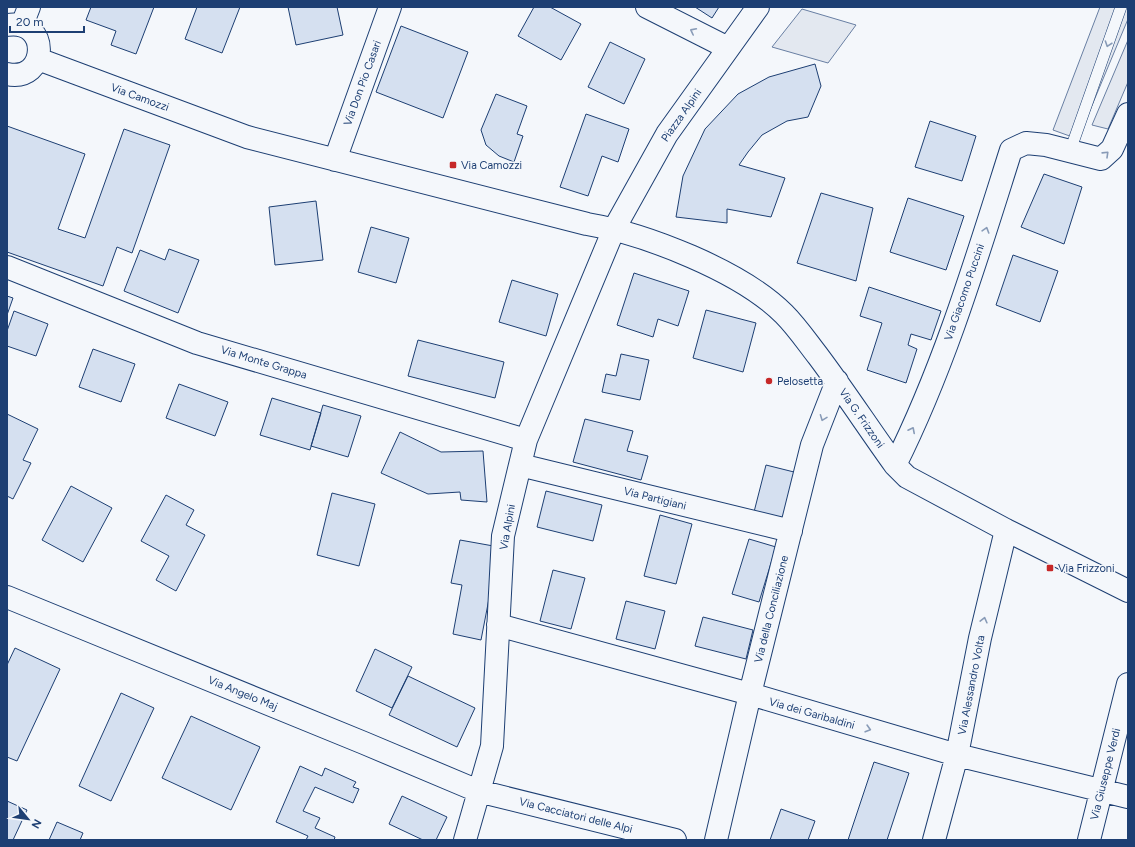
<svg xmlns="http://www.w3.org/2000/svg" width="1135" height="847" font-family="Figtree,sans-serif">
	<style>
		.parking { fill: #e3e8f0; stroke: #687fa3 }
		.building { fill: #d5e0f0; stroke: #1d3f73 }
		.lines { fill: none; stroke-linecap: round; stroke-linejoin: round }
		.service-casing { stroke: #1d3f73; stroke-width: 12 }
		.minor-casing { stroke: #1d3f73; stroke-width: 24 }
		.service { stroke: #f4f7fb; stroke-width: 11 }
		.minor { stroke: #f4f7fb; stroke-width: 22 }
		.oneway { stroke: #889bb7 }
		.poi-dot { fill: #c62828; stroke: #f4f7fb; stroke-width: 1.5 }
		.labels { text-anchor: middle; stroke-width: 3; stroke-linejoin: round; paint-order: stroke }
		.street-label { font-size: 11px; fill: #1d3f73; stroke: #f4f7fb }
		.poi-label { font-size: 11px; fill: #1d3f73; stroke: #f4f7fb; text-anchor: start }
	</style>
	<rect width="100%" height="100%" fill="#f4f7fb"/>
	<path class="parking" d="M1100 7H1128V19L1078 139 1053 130Z
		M802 9 856 25 828 63 772 47Z
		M1128 40V82L1108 129 1092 125Z"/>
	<path class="building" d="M91 7H154L136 54 111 45 116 31 86 20Z
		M197 7H240L222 53 185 39Z
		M288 7H337L343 35 296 45Z
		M534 7H550L581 24 561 60 518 36Z
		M695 7H719L712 18Z
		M401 26 468 52 443 118 376 92Z
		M610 42 645 59 624 104 588 87Z
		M815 64 821 86 808 117 787 121 762 135 748 152 739 165 785 178 771 217 727 209V223L676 217 683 176 705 129 738 94 769 77Z
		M496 94 527 106 517 134 523 136 514 162 499 156 486 145 481 130Z
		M586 114 629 129 618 162 602 156 588 196 560 187Z
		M930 121 976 136 962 181 915 167Z
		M7 126 85 154 58 229 85 238 124 129 170 145 132 253 117 247 103 286 7 252Z
		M1044 174 1082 187 1064 244 1021 227Z
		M821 193 873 208 856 281 797 263Z
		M908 198 964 216 946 270 890 252Z
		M316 201 323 260 275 265 269 207Z
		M371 227 409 238 396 283 358 272Z
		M169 249 199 260 178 313 124 291 140 250 165 260Z
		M1013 255 1058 271 1040 322 996 305Z
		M634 273 689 291 678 326 658 319 653 337 617 325Z
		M512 280 558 294 546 336 499 322Z
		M869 287 941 311 931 340 911 334 908 345 917 349 906 383 867 370 882 323 860 316Z
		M7 296 13 298 7 315Z
		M706 310 756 323 743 372 693 358Z
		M14 311 48 324 36 356 7 346V331Z
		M418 340 504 362 495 398 408 376Z
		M93 349 135 364 121 402 79 387Z
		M621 354 649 360 640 400 602 392 606 374 616 376Z
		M179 384 228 402 215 436 166 418Z
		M272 398 321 413 310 450 260 435Z
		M323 405 361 416 348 457 311 446Z
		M7 414 38 429 23 460 31 463 13 499 7 496Z
		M585 419 633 431 627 451 648 456 641 480 573 462Z
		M400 432 441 452 483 451 487 502 461 500 460 492 428 494 381 473Z
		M766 465 798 473 786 520 754 512Z
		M71 486 112 508 83 562 42 540Z
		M546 491 602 505 593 541 537 527Z
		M332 493 375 504 359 566 317 555Z
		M166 495 194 510 186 525 205 535 176 591 156 580 169 556 141 541Z
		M660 515 692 524 676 584 644 576Z
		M749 539 776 547 759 602 732 594Z
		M460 540 499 547 481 640 453 634 462 585 451 583Z
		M553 570 585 578 571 629 540 621Z
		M626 601 665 611 655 649 616 639Z
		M703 617 753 630 746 659 695 646Z
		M15 648 60 669 17 761 7 757V665Z
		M375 649 412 667 392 708 356 691Z
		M408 676 475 708 457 747 389 715Z
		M121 693 154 708 111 801 79 786Z
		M191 716 260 747 231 810 162 778Z
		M874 762 909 773 887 840H848Z
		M300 766 322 776 325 768 356 782 353 787 359 789 353 803 315 787 303 811 320 818 315 828 335 837 334 840H306L308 836 276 822Z
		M402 796 447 817 436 840H423L389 824Z
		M7 801 27 810 13 840H7Z
		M781 809 815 821 808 840H770Z
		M57 822 83 833 80 840H49Z"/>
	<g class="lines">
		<g class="service-casing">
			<path id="service" d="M1070 151 1121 7"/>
		</g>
		<g class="minor-casing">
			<path id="minor" d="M647 7 728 48
				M7 25C51 18 48 83 7 74
				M22 25 29 7
				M38 59 247 137 587 224C646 234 741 271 784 314 797 327 807 342 818 356 845 392 869 429 895 465L907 477 1006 530 1128 591
				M335 160 390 7
				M7 267 197 343 526 440
				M520 465 791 531
				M895 465C945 365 977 257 1011 150L1026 143 1046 145 1101 159 1112 149 1128 114
				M7 597 364 743 478 791 675 840
				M498 625 750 694 957 755 1128 797
				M465 840 492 746 503 536 526 440 614 229 667 134 758 7
				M716 840 750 694 812 445 837 381
				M934 840 957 755 980 638 1006 530
				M1089 840 1128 684"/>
		</g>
		<use href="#service" class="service"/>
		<use href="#minor" class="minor"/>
	</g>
	<defs><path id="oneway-chevron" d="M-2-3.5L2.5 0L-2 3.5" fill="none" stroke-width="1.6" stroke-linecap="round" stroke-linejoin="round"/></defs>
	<g class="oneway">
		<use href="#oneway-chevron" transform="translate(693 31) rotate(-153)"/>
		<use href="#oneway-chevron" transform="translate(1108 44) rotate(109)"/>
		<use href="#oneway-chevron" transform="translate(1106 154) rotate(-44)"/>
		<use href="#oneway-chevron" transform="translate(986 230) rotate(-73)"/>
		<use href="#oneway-chevron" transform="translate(823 418) rotate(111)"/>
		<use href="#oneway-chevron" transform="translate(912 430) rotate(-63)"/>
		<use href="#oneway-chevron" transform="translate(984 620) rotate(-76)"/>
		<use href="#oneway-chevron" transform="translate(868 729) rotate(16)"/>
	</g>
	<g class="poi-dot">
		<rect x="449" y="161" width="8" height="8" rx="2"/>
		<circle cx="769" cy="381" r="4"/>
		<rect x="1046" y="564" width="8" height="8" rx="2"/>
	</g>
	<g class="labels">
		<g class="street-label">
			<text transform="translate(362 83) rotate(-70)" y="4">Via Don Pio Casari</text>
			<text transform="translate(140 97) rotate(20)" y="4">Via Camozzi</text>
			<text transform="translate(681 115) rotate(-55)" y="4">Piazza Alpini</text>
			<text transform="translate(964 292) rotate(-71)" y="4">Via Giacomo Puccini</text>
			<text transform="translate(264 362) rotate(17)" y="4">Via Monte Grappa</text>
			<text transform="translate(862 418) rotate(55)" y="4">Via G. Frizzoni</text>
			<text transform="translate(655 498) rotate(14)" y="4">Via Partigiani</text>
			<text transform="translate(507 527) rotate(-80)" y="4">Via Alpini</text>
			<text transform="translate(771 609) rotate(-76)" y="4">Via della Conciliazione</text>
			<text transform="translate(971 685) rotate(-79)" y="4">Via Alessandro Volta</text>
			<text transform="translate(243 693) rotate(22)" y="4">Via Angelo Maj</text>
			<text transform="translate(812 713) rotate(16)" y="4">Via dei Garibaldini</text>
			<text transform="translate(1105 774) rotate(-76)" y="4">Via Giuseppe Verdi</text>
			<text transform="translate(576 815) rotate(14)" y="4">Via Cacciatori delle Alpi</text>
		</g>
		<g class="poi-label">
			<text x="461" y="169">Via Camozzi</text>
			<text x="777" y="385">Pelosetta</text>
			<text x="1058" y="572">Via Frizzoni</text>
		</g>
	</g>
	<rect width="1135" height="847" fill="none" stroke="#1d3f73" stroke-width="16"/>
	<g transform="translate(28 819) rotate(119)" stroke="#f4f7fb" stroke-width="3" paint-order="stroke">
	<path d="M0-3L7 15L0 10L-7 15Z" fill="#1d3f73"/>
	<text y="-6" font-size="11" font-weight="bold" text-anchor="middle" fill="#1d3f73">N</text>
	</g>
	<path d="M10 26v6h74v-6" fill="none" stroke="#1d3f73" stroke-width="2"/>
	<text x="16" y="26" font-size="12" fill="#1d3f73" stroke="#f4f7fb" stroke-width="3" paint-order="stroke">20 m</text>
</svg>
